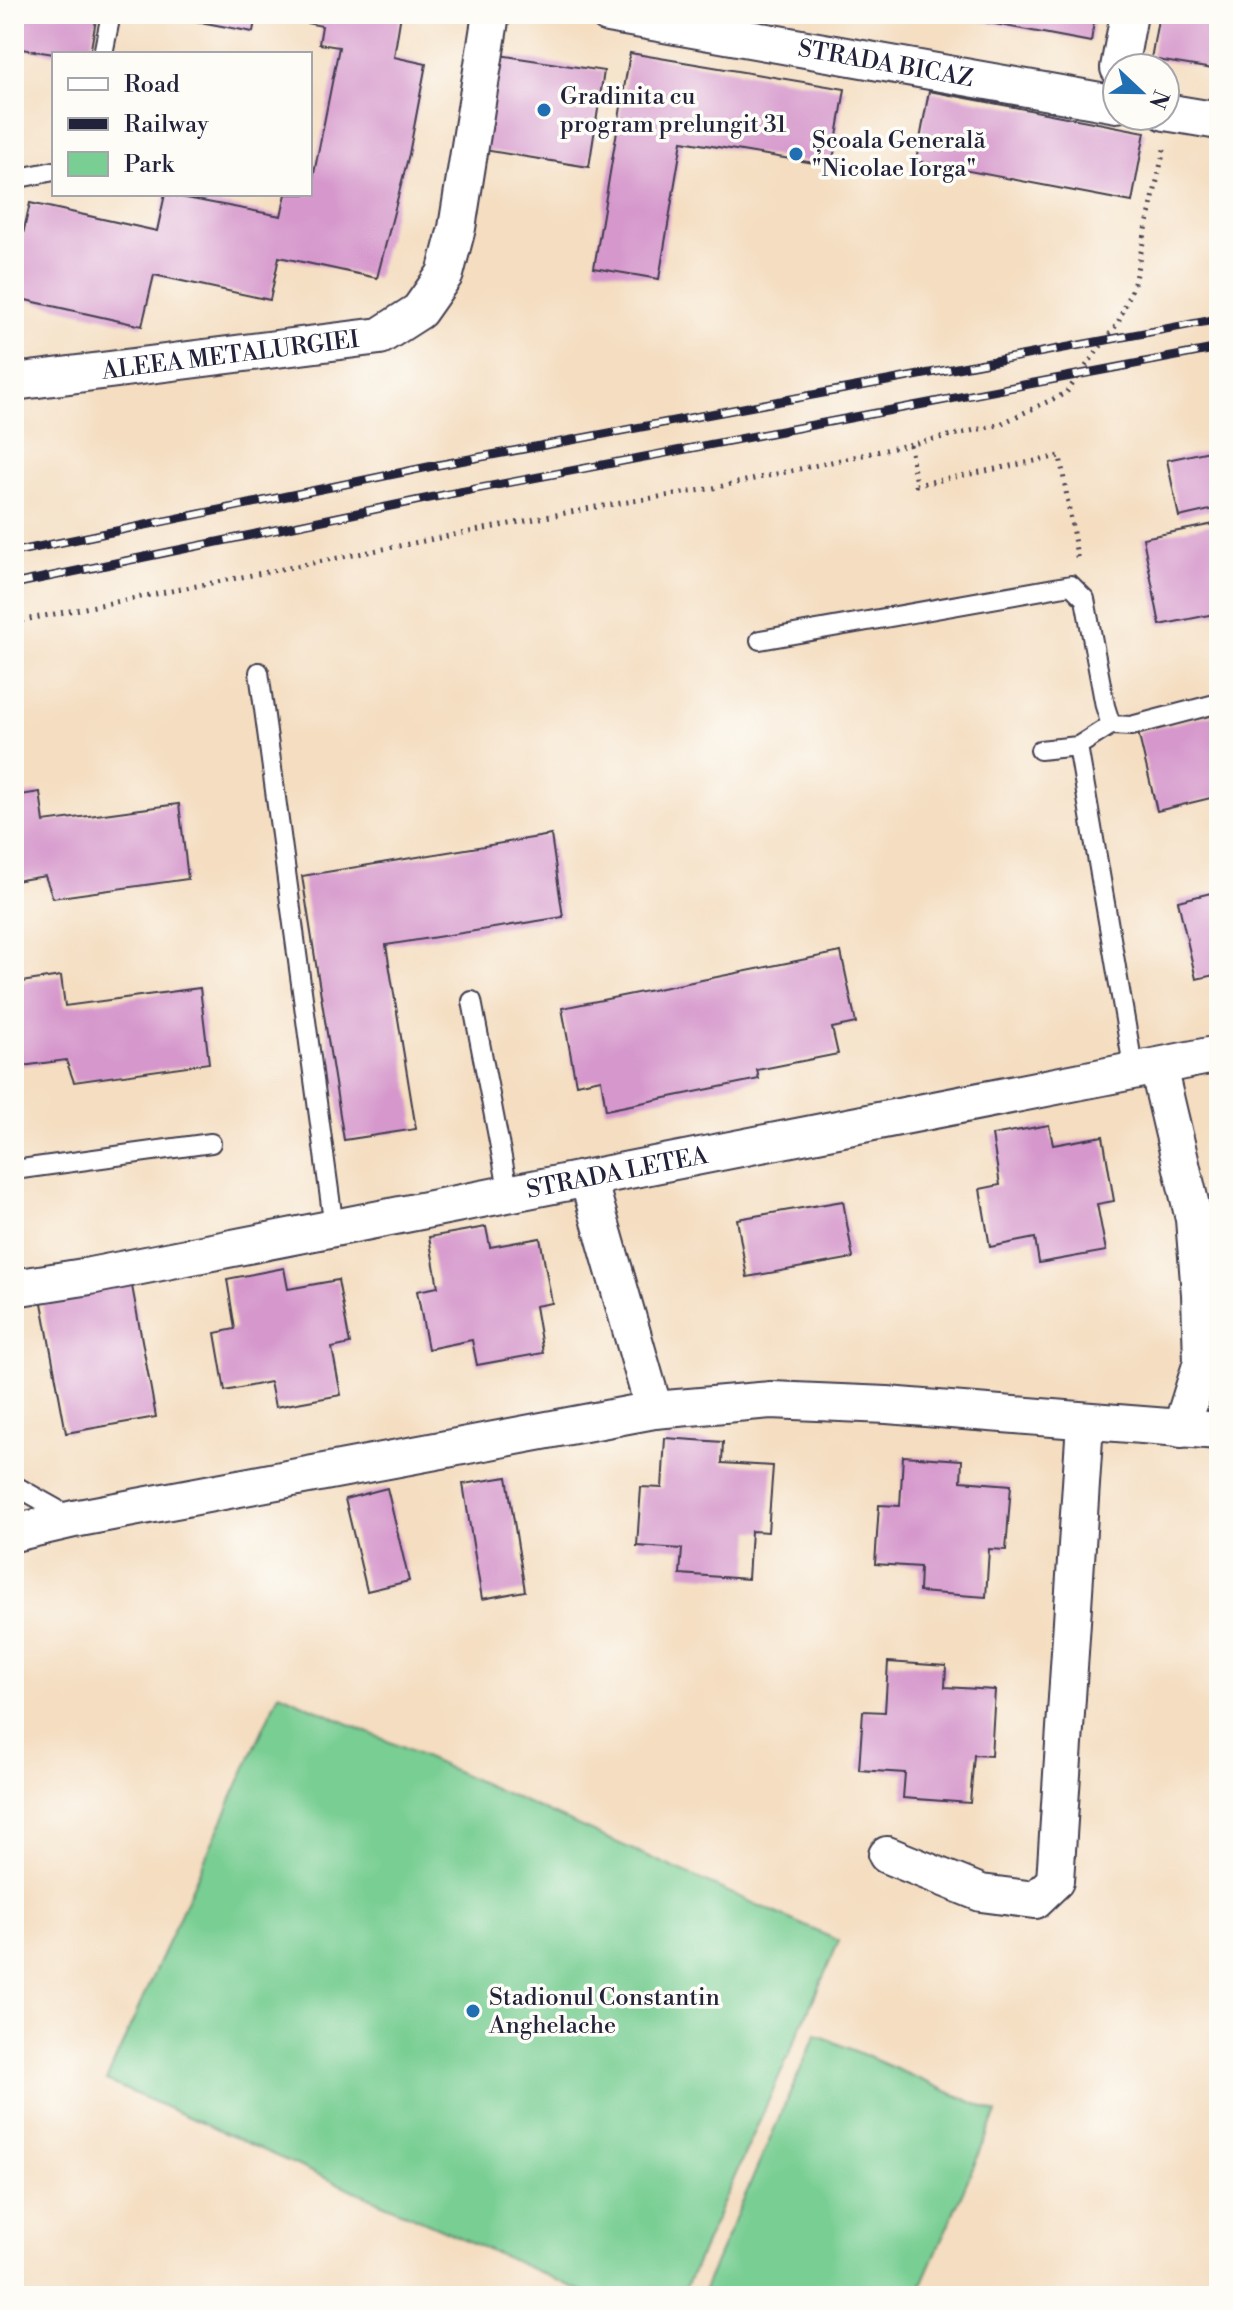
<svg xmlns="http://www.w3.org/2000/svg" width="1233" height="2310" font-family="'Libre Bodoni',serif">
	<style>
		.green { fill: #78ce93; stroke: #4d7867; stroke-width: 2 }
		.building { fill: #d698cc }
		.lines { fill: none; stroke-linecap: round; stroke-linejoin: round }
		.service-casing { stroke: #423e4f; stroke-width: 22 }
		.minor-casing { stroke: #423e4f; stroke-width: 40 }
		.path { stroke: #423e4f; stroke-width: 5; stroke-dasharray: 2 6; stroke-linecap: butt }
		.service { stroke: #fff; stroke-width: 18 }
		.minor { stroke: #fff; stroke-width: 36 }
		.rail-casing { stroke: #22223b; stroke-width: 9 }
		.rail { stroke: #fdfcf7; stroke-width: 6; stroke-dasharray: 18; stroke-linecap: butt }
		.poi-dot { fill: #1f6fb2; stroke: #fdfcf7; stroke-width: 3 }
		.labels { text-anchor: middle; stroke-width: 7; stroke-linejoin: round; paint-order: stroke }
		.street-label { font-size: 24px; fill: #22223b; stroke: #fdfcf7 }
		.poi-label { font-size: 24px; fill: #22223b; stroke: #fdfcf7; text-anchor: start }
	</style>
	<rect width="100%" height="100%" fill="#fdfcf7"/>
	<filter id="ink" filterUnits="userSpaceOnUse"><feTurbulence type="fractalNoise" baseFrequency=".0125" numOctaves="2"/><feDisplacementMap in="SourceGraphic" scale="16" xChannelSelector="R" yChannelSelector="G"/><feConvolveMatrix kernelMatrix="1 2 1 2 8 2 1 2 1" color-interpolation-filters="sRGB"/></filter>
	<filter id="wash" filterUnits="userSpaceOnUse"><feTurbulence type="fractalNoise" baseFrequency=".006" numOctaves="4" result="noise"/><feDisplacementMap in="SourceGraphic" scale="32" xChannelSelector="R" yChannelSelector="G"/><feGaussianBlur stdDeviation="1.8" result="paint"/><feColorMatrix in="noise" values="0 0 0 0 0 0 0 0 0 0 0 0 0 0 0 0 0 1.4 0 .05"/><feComposite in="paint" operator="in"/></filter>
	<g filter="url(#wash)">
		<rect width="100%" height="100%" fill="#f4ddc0"/>
		<path class="green" d="M279 1693 839 1941 682 2296H593L106 2081Z
			M816 2034 997 2113 917 2296H701Z"/>
		<g id="blocks">
			<path class="building" d="M14 14H97L90 54H54L14 48Z
				M159 14H256L253 32Z
				M262 14H401L394 57 426 64 409 154 377 278 279 257 270 300 154 275 142 326 21 299 14 324V242L21 243 30 203 157 231 165 194 281 216 286 194H310L339 47 319 44 322 26Z
				M941 14H1095L1091 42Z
				M1159 14H1219V70L1151 59Z
				M630 53 845 89 832 166 682 141 659 279 594 268Z
				M499 55 604 71 589 167 484 150Z
				M929 91 1145 132 1132 202 916 161Z
				M1219 449V508L1179 517 1167 460Z
				M1219 523V613L1160 625 1143 538Z
				M1219 713V796L1157 811 1138 732Z
				M40 792 44 822 179 804 188 879 53 898 45 876 14 881V796Z
				M551 835 563 917 386 945 416 1129 344 1140 302 876Z
				M1219 891V974L1196 979 1178 901Z
				M841 952 856 1023 832 1028 838 1054 757 1070 759 1079 606 1110 601 1079 576 1084 562 1008Z
				M61 976 65 1006 200 988 209 1063 74 1082 66 1060 14 1067V983Z
				M1049 1125 1053 1145 1103 1136 1114 1201 1097 1204 1106 1251 1039 1263 1035 1238 990 1247 980 1189 1000 1185 992 1135Z
				M843 1201 853 1258 747 1277 737 1219Z
				M486 1227 490 1247 540 1238 552 1303 535 1306 543 1353 477 1365 472 1340 428 1349 417 1291 438 1287 429 1237Z
				M284 1268 288 1289 338 1280 350 1344 332 1348 341 1395 275 1407 270 1382 225 1391 215 1333 235 1329 227 1279Z
				M130 1275 156 1417 66 1433 40 1292Z
				M665 1438 723 1442 722 1463 773 1466 768 1532 751 1531 748 1579 680 1574 682 1549 637 1546 641 1487 662 1488Z
				M903 1456 962 1460 961 1481 1011 1485 1006 1550 989 1549 986 1597 919 1592 920 1567 875 1564 879 1505 900 1506Z
				M507 1477 525 1591 482 1599 463 1484Z
				M387 1488 409 1581 367 1591 345 1499Z
				M888 1662 946 1666 945 1687 995 1690 991 1756 974 1755 970 1803 903 1798 905 1773 859 1770 863 1711 885 1712Z"/>
		</g>
	</g>
	<g filter="url(#ink)">
		<use href="#blocks" fill-opacity="0" stroke="#423e4f" stroke-width="2"/>
		<g class="lines">
			<g class="service-casing">
				<path id="service" d="M103 54 111 14
					M14 179 54 171
					M760 640 1071 585 1085 599 1105 706 1111 725 1131 726 1219 703
					M259 672 334 1228
					M1078 746 1111 725
					M1040 750 1078 746 1134 1072
					M472 1001 509 1194
					M14 1170 211 1143
					M14 1485 71 1517"/>
			</g>
			<g class="minor-casing">
				<g id="minor">
					<path id="s1" d="M608 14 1117 104"/>
					<path d="M1119 68 1129 14"/>
					<path d="M1165 112 1219 121"/>
					<path id="s2" d="M14 382 380 336 419 311 445 274 457 228 491 14"/>
					<path d="M1158 1067 1194 1219 1200 1294 1202 1362 1181 1429"/>
					<path d="M588 1179 654 1410"/>
					<path id="s3" d="M14 1288 90 1276 1219 1054"/>
					<path d="M14 1533 74 1519 654 1410 771 1400 887 1405 1219 1431"/>
					<path d="M887 1855 981 1893 1035 1900 1055 1881 1085 1423"/>
				</g>
			</g>
			<path class="path" d="M910 445 916 485 1060 456 1078 562
				M14 622 596 507 709 489 998 425 1066 393 1118 323 1134 283 1165 145"/>
			<use href="#service" class="service"/>
			<use href="#minor" class="minor"/>
			<g class="rail-casing">
				<path id="rail" d="M14 552 438 465 1219 319
					M14 584 449 494 1219 348"/>
			</g>
			<use href="#rail" class="rail"/>
		</g>
	</g>
	<g class="poi-dot">
		<circle cx="544" cy="110" r="8"/>
		<circle cx="796" cy="154" r="8"/>
		<circle cx="473" cy="2011" r="8"/>
	</g>
	<g class="labels">
		<g class="street-label">
			<text dy="8" stroke="none"><textPath href="#s1" startOffset="282">STRADA BICAZ</textPath></text>
			<text dy="8" stroke="none"><textPath href="#s2" startOffset="218">ALEEA METALURGIEI</textPath></text>
			<text dy="8" stroke="none"><textPath href="#s3" startOffset="614">STRADA LETEA</textPath></text>
		</g>
		<g class="poi-label">
			<text x="560" y="104">Gradinita cu<tspan x="560" dy="28">program prelungit 31</tspan></text>
			<text x="812" y="148">Școala Generală<tspan x="812" dy="28">"Nicolae Iorga"</tspan></text>
			<text x="489" y="2005">Stadionul Constantin<tspan x="489" dy="28">Anghelache</tspan></text>
		</g>
	</g>
	<rect width="1233" height="2310" fill="none" stroke="#fdfcf7" stroke-width="48"/>
	<rect x="52" y="52" width="260" height="144" fill="#fdfcf7" stroke="#a5a5ac" stroke-width="2"/>
	<rect x="68" y="78" width="40" height="12" fill="#ffffff" stroke="#a5a5ac" stroke-width="2"/>
	<text x="124" y="92" font-size="24" fill="#22223b">Road</text>
	<rect x="68" y="118" width="40" height="12" fill="#22223b" stroke="#a5a5ac" stroke-width="2"/>
	<text x="124" y="132" font-size="24" fill="#22223b">Railway</text>
	<rect x="68" y="152" width="40" height="24" fill="#78ce93" stroke="#a5a5ac" stroke-width="2"/>
	<text x="124" y="172" font-size="24" fill="#22223b">Park</text>
	<g transform="translate(1141 92) rotate(112)"><circle r="38" fill="#fdfcf7" stroke="#a5a5ac" stroke-width="2"/>
	<path d="M0-6L14 30L0 20L-14 30Z" fill="#1f6fb2"/>
	<text y="-12" font-size="22" font-weight="bold" text-anchor="middle" fill="#22223b">N</text>
	</g>
</svg>
